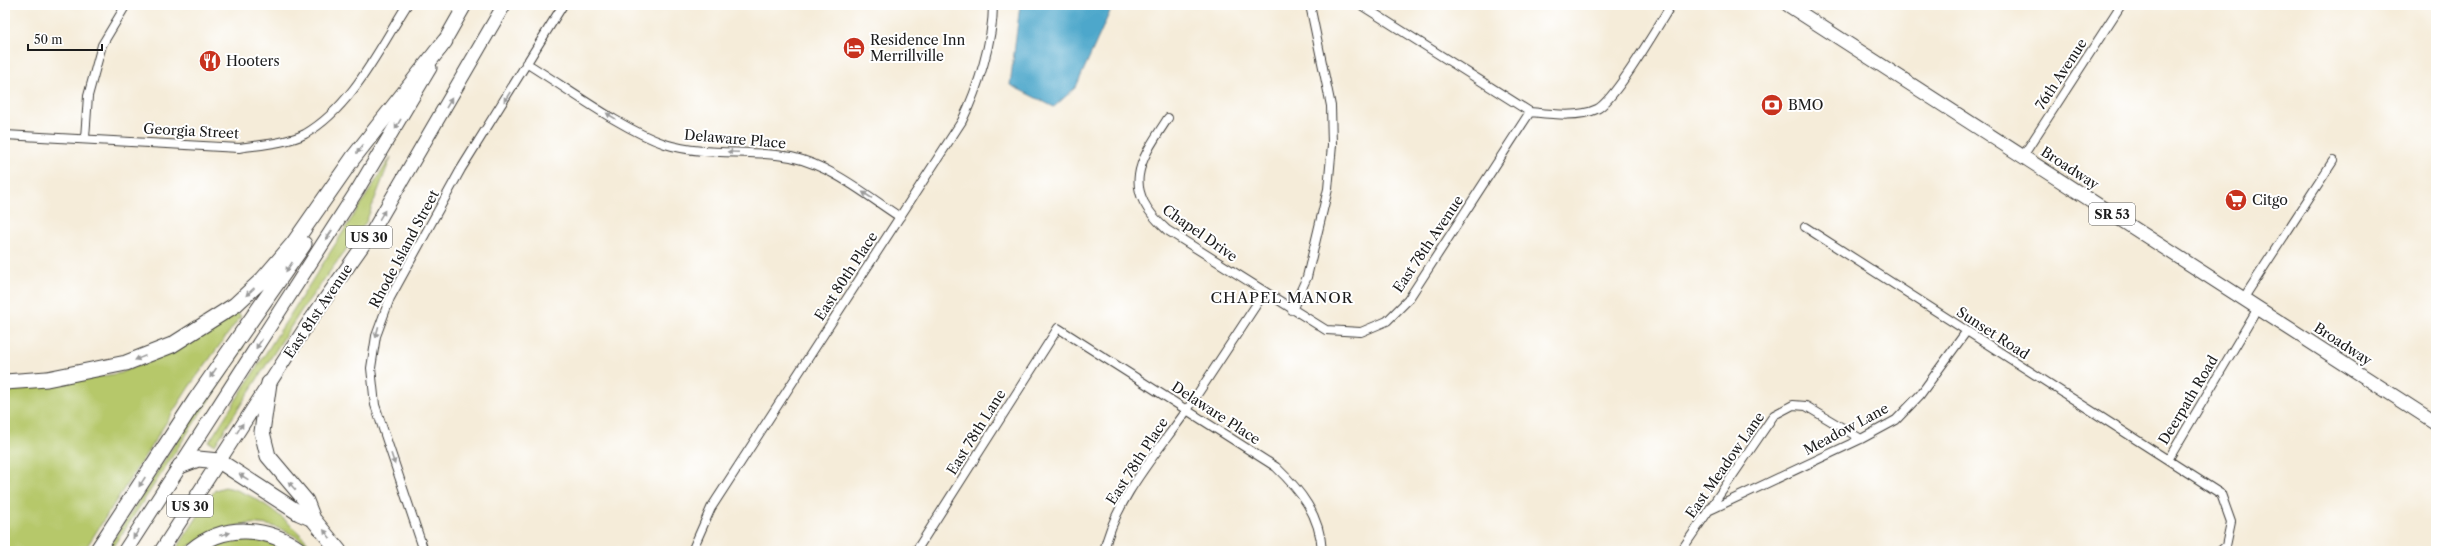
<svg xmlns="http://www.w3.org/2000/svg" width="2441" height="556" font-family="'Libre Caslon Text',serif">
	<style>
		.green { fill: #b6c86b; stroke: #697244 }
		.water { fill: #4da7cb; stroke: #346274 }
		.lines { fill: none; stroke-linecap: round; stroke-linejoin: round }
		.minor-casing { stroke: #3d3b38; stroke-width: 10 }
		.primary-casing { stroke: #3d3b38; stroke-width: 15 }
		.trunk-casing { stroke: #3d3b38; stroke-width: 16 }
		.motorway-casing { stroke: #3d3b38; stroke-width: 17 }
		.minor { stroke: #fff; stroke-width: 8 }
		.primary { stroke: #fff; stroke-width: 13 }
		.trunk { stroke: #fff; stroke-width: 14 }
		.motorway { stroke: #fff; stroke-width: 15 }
		.oneway { fill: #999 }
		.labels { text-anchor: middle; stroke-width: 4; stroke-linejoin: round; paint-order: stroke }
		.shield { fill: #fff; stroke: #606060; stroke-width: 1 }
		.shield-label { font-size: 13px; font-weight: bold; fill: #1c1c1c }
		.poi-label { font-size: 14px; fill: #1c1c1c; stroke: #fff; text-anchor: start }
		.street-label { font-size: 14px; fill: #1c1c1c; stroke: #fff }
		.neighbourhood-label { font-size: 15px; letter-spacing: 1px; fill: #1c1c1c; stroke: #fff }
	</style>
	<rect width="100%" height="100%" fill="#fff"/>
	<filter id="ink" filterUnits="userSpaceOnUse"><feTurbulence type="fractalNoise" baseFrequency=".025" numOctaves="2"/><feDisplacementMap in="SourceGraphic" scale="8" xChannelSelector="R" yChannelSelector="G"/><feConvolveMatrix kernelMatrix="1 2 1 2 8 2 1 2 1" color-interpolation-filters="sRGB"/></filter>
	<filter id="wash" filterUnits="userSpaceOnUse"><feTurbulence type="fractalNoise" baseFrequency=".012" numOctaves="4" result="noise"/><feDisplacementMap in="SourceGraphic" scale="16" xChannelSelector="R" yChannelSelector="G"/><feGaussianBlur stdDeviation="0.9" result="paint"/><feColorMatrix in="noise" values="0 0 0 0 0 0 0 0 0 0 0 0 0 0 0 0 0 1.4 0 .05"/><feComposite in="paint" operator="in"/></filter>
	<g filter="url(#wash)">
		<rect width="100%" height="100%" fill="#f5ecd9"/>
		<path class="green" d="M391 157 366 222 301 311 215 445 209 442Z
			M236 312 241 316 189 387 84 551H5V389L60 383 121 373 210 332Z
			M242 344 244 346 111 551H106L209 391Z
			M225 487C258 493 294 525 315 551 309 548 304 542 298 538 255 511 227 527 187 547L184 551H175L215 490Z
			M254 539 281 546 287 551H205L227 541Z"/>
		<path class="water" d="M1020 5H1113L1076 87 1054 107 1010 85Z"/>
	</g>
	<g filter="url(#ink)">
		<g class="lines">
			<g class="minor-casing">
				<path id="minor" d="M1361 5 1530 112
					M526 63C567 88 621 129 665 144 706 157 750 149 791 157 832 166 866 195 900 217
					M1168 118C1139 162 1120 188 1167 230L1326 330 1361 332 1387 321 1408 300 1530 112C1550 114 1578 118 1597 109 1615 100 1658 26 1671 5
					M5 135 239 148C258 145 288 143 305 134 352 107 379 49 407 5
					M85 138 88 96 102 45 126 5
					M2023 156 2121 5
					M1805 227 2168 460
					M2243 299 2333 161
					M1292 310 1307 277 1328 189 1332 145 1331 106 1310 5
					M1708 511 1861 439 1896 420 1920 395 1966 332
					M424 551 375 405 371 368 376 336 390 298 461 169 563 5
					M692 551 711 508 962 121C978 88 993 41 993 5
					M916 551 1058 328 1276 467C1301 491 1320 515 1322 551
					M1104 551C1116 498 1156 454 1187 410 1213 371 1238 332 1264 293
					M1681 551 1774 415 1793 405 1806 406 1861 439
					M2220 551 2226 546 2231 522 2221 494 2168 460 2258 308"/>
			</g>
			<g class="primary-casing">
				<path id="primary" d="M1788 5 2436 423
					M440 49 465 5
					M180 466 358 189 430 68
					M161 551 309 322 371 234 504 5"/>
			</g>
			<g class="trunk-casing">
				<path id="trunk" d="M125 551 180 466"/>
			</g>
			<g class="motorway-casing">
				<path id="motorway" d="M5 382 47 379 126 363 172 345 235 305 263 279 293 244 353 158 445 41
					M269 383 262 432 268 456 306 501 313 519 339 551
					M180 466 198 459 219 461 299 513 313 519
					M97 551 196 399 304 244
					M191 551C224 523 267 526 301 551"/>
			</g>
			<use href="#minor" class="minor"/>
			<use href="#primary" class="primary"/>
			<use href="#trunk" class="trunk"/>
			<use href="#motorway" class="motorway"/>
		</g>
		<defs><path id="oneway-solid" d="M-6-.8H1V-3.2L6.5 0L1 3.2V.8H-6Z"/></defs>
		<g class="oneway">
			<use href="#oneway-solid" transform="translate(507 97) rotate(122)"/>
			<use href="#oneway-solid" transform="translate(449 103) rotate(-60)"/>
			<use href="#oneway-solid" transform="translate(611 116) rotate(-148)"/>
			<use href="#oneway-solid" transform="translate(398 124) rotate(120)"/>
			<use href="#oneway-solid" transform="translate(360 149) rotate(128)"/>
			<use href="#oneway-solid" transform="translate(733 152) rotate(-177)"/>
			<use href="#oneway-solid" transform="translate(867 195) rotate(-147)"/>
			<use href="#oneway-solid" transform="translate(382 215) rotate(-59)"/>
			<use href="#oneway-solid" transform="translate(329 235) rotate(123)"/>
			<use href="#oneway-solid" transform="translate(289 267) rotate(124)"/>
			<use href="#oneway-solid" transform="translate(250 292) rotate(137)"/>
			<use href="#oneway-solid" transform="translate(377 332) rotate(105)"/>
			<use href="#oneway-solid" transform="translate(259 344) rotate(123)"/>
			<use href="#oneway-solid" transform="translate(140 358) rotate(158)"/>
			<use href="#oneway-solid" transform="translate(213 373) rotate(124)"/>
			<use href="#oneway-solid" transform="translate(240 428) rotate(-57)"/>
			<use href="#oneway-solid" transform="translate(393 459) rotate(71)"/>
			<use href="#oneway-solid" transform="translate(244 477) rotate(-148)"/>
			<use href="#oneway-solid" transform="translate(142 482) rotate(123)"/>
			<use href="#oneway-solid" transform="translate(292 486) rotate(-132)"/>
			<use href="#oneway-solid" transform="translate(136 534) rotate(123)"/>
			<use href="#oneway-solid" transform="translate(225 534) rotate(-14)"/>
			<use href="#oneway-solid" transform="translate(327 534) rotate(-129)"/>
		</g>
	</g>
	<defs>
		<g id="hotel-disc" transform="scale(1.15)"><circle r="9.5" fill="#c8321e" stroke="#fff"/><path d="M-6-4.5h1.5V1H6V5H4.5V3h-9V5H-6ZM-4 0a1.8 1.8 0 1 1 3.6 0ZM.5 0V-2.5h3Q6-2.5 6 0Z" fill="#fff"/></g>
		<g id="restaurant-disc" transform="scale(1.15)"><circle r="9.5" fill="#c8321e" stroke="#fff"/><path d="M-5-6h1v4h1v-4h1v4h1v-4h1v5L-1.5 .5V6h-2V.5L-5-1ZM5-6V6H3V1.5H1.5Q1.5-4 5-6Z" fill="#fff"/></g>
		<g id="bank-disc" transform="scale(1.15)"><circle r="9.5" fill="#c8321e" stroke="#fff"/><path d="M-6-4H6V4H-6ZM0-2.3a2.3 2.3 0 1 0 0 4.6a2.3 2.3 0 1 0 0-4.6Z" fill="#fff"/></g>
		<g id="supermarket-disc" transform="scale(1.15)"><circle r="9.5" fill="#c8321e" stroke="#fff"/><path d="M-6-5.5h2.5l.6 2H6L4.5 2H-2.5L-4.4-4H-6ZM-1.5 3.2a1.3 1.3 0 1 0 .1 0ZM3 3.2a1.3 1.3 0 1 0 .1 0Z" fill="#fff"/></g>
	</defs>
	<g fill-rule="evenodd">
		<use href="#hotel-disc" x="854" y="48"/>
		<use href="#restaurant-disc" x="210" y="61"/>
		<use href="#bank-disc" x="1772" y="105"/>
		<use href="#supermarket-disc" x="2236" y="200"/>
	</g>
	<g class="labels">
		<g class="shield">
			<rect x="2089" y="203" width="46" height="22" rx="3"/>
			<rect x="346" y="226" width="46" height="22" rx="3"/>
			<rect x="167" y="495" width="46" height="22" rx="3"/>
		</g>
		<g class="shield-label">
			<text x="2112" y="219">SR 53</text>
			<text x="369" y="242">US 30</text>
			<text x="190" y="511">US 30</text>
		</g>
		<g class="poi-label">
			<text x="870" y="45">Residence Inn<tspan x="870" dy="16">Merrillville</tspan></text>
			<text x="226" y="66">Hooters</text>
			<text x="1788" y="110">BMO</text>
			<text x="2252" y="205">Citgo</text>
		</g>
		<g class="street-label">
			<text transform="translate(2061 74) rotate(-57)" y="5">76th Avenue</text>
			<text transform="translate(191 131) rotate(3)" y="5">Georgia Street</text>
			<text transform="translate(735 139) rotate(5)" y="5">Delaware Place</text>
			<text transform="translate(2070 168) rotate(33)" y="5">Broadway</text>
			<text transform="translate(1200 233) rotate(35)" y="5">Chapel Drive</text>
			<text transform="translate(1428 244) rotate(-56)" y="5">East 78th Avenue</text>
			<text transform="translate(404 249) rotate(-62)" y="5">Rhode Island Street</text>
			<text transform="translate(846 276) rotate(-57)" y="5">East 80th Place</text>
			<text transform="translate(318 311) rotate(-56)" y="5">East 81st Avenue</text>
			<text transform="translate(1993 333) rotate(33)" y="5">Sunset Road</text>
			<text transform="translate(2343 344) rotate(33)" y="5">Broadway</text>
			<text transform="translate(2188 400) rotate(-59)" y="5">Deerpath Road</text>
			<text transform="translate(1216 413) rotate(33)" y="5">Delaware Place</text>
			<text transform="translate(1846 429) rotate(-28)" y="5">Meadow Lane</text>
			<text transform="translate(976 432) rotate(-58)" y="5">East 78th Lane</text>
			<text transform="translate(1137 461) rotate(-57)" y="5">East 78th Place</text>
			<text transform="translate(1725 465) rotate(-55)" y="5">East Meadow Lane</text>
		</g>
		<g class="neighbourhood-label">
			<text x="1282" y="303">CHAPEL MANOR</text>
		</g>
	</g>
	<rect width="2441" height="556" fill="none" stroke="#fff" stroke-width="20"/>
	<path d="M28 44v6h74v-6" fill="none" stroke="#1c1c1c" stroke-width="2"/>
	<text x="34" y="44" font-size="12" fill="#1c1c1c" stroke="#ffffff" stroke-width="3" paint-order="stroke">50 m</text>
</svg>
